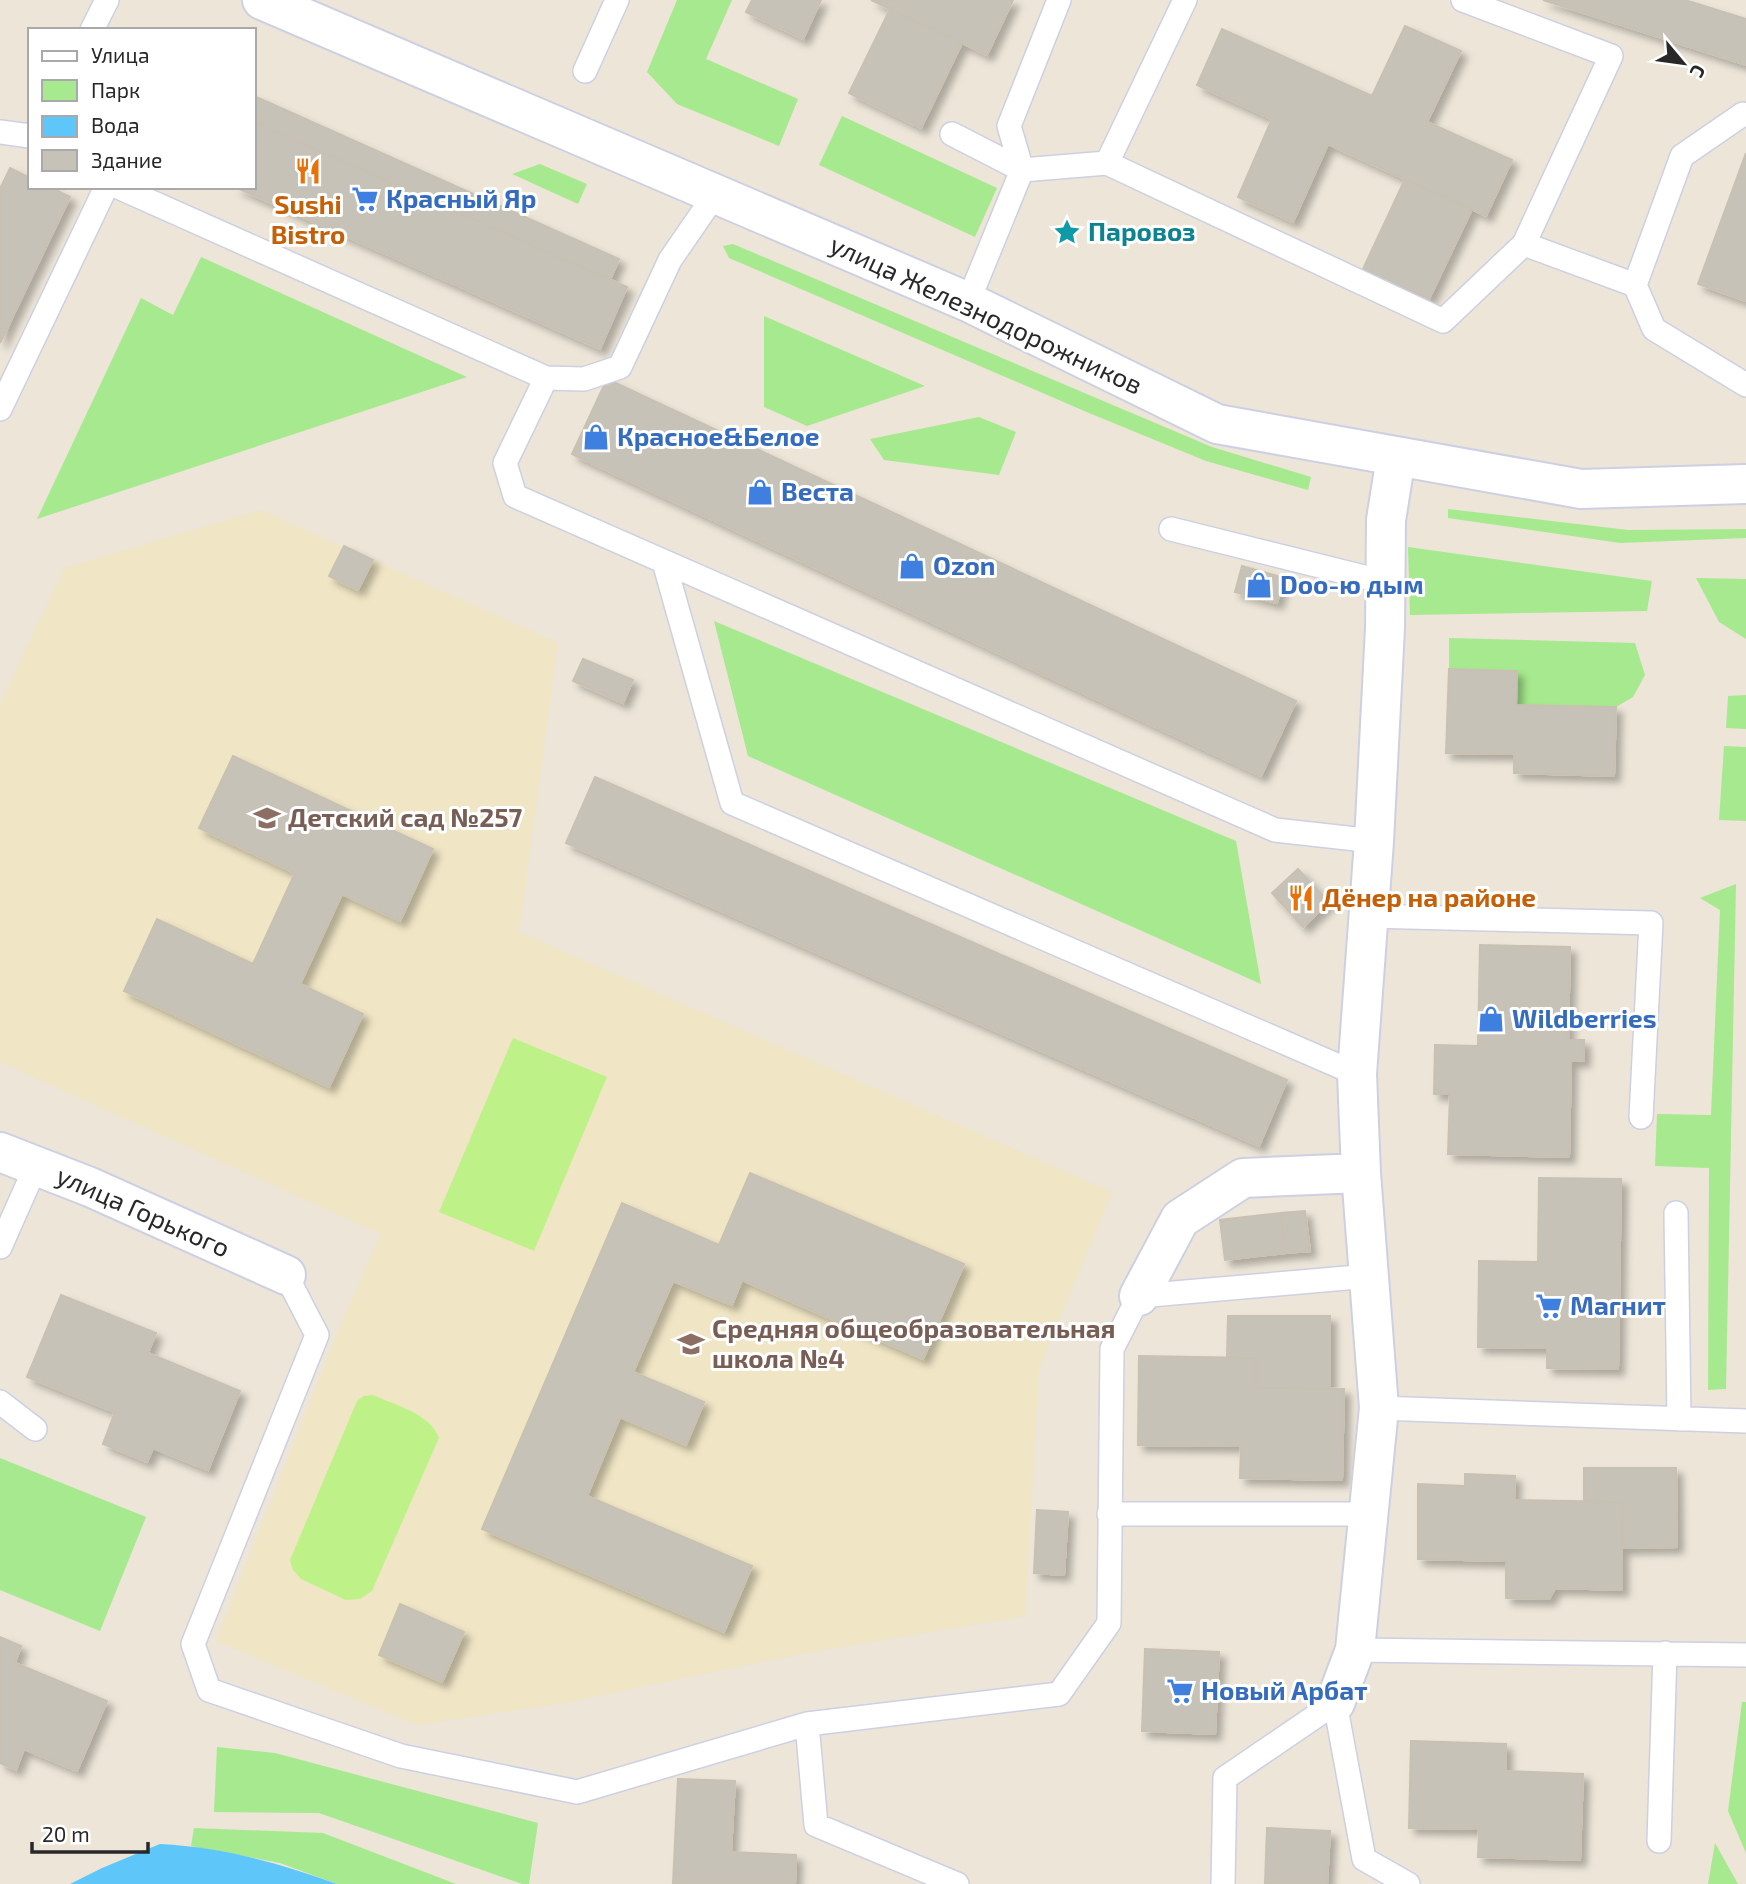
<svg xmlns="http://www.w3.org/2000/svg" width="1746" height="1884" font-family="'Exo 2',sans-serif">
	<style>
		.education { fill: #f0e5c5 }
		.green { fill: #a7e98e }
		.pitch { fill: #bef289 }
		.water { fill: #5fc6fa }
		.building { fill: #c7c2b8; stroke: #c8c1b2; stroke-width: 2; filter: url(#shadow) }
		.lines { fill: none; stroke-linecap: round; stroke-linejoin: round }
		.service-casing { stroke: #cdd0e3; stroke-width: 26 }
		.minor-casing { stroke: #cdd0e3; stroke-width: 42 }
		.tertiary-casing { stroke: #cdd0e3; stroke-width: 42 }
		.service { stroke: #fff; stroke-width: 23 }
		.minor { stroke: #fff; stroke-width: 38 }
		.tertiary { stroke: #fff; stroke-width: 38 }
		.labels { text-anchor: middle; stroke-width: 6; stroke-linejoin: round; paint-order: stroke }
		.shop-label { font-size: 26px; font-weight: bold; fill: #366cbe; stroke: #fff; text-anchor: start }
		.food-label { font-size: 26px; font-weight: bold; fill: #c56008; stroke: #fff }
		.culture-label { font-size: 26px; font-weight: bold; fill: #0d838f; stroke: #fff; text-anchor: start }
		.street-label { font-size: 26px; fill: #282828; stroke: #fff }
		.education-label { font-size: 26px; font-weight: bold; fill: #785e54; stroke: #fff; text-anchor: start }
	</style>
	<defs>
		<filter id="shadow"><feDropShadow dx="6" dy="6" stdDeviation="3.5" flood-color="#0004"/></filter>
	</defs>
	<rect width="100%" height="100%" fill="#ece5d8"/>
	<path class="education" d="M261 510 558 643 519 932 1112 1192 1039 1369 1025 1616 795 1655 559 1704 417 1725 216 1641 343 1319 381 1234 0 1062V704L64 568Z"/>
	<path class="green" d="M677 0H732L706 59 798 99 779 146 677 104 647 72Z
		M842 116 997 188 975 237 819 165Z
		M540 164 587 184 578 204 512 174Z
		M733 244 1212 447 1311 477 1308 490 1206 461 1089 413 729 258 723 246Z
		M201 257 467 377 37 519 141 298 173 315Z
		M764 316 925 386 807 426 764 407Z
		M979 417 1016 432 999 475 884 460 870 439Z
		M1448 509 1628 530 1746 529V538L1620 543 1448 518Z
		M1408 547 1652 581 1647 611 1410 615Z
		M1696 578 1746 579V639L1719 622Z
		M714 621 1236 841 1261 984 748 756Z
		M1449 638 1635 643 1645 675 1633 697 1616 707 1516 705 1517 671 1449 669Z
		M1746 695V729L1726 728 1728 696Z
		M1724 746 1746 747V821L1719 820Z
		M1736 884 1726 1389 1708 1390 1709 1168 1655 1166 1657 1114 1711 1115 1720 910 1700 898Z
		M0 1458 146 1517 100 1631 0 1590Z
		M1742 1702H1746V1853L1728 1811Z
		M217 1747 275 1753 538 1823 529 1884H522L319 1813 214 1812Z
		M194 1828 323 1833 456 1884H337L280 1863 191 1846Z
		M1715 1843 1738 1884H1708Z"/>
	<path class="pitch" d="M513 1038 607 1077 534 1251 439 1212Z
		M373 1395C395 1405 431 1414 439 1438L372 1591 360 1599 346 1600 301 1579 293 1570 290 1560 357 1401 364 1396Z"/>
	<path class="water" d="M160 1844C222 1847 279 1863 337 1884H70L102 1868Z"/>
	<path class="building" d="M752 0H821L803 39 746 12Z
		M871 0H1013L987 55Z
		M1543 0H1685L1746 19V65Z
		M890 9 962 43 921 128 849 93Z
		M1405 26 1461 51 1427 122 1512 160 1486 216 1328 144 1293 222 1238 197 1272 119 1197 85 1222 29 1372 96Z
		M254 96 619 259 610 280 254 122Z
		M254 122 627 287 600 349 235 187H254Z
		M1746 153V301L1698 284Z
		M10 168 30 178V187H50L70 197 0 343V189Z
		M1405 179 1472 209 1429 299 1363 269Z
		M607 379 1296 701 1261 776 572 454Z
		M344 546 373 560 358 590 329 576Z
		M1242 566 1284 578 1277 603 1235 592Z
		M583 659 633 680 623 703 573 681Z
		M1449 669 1517 671 1516 705 1616 707 1614 776 1514 773V754L1446 753Z
		M233 756 433 849 400 921 342 894 300 984 363 1014 329 1087 124 991 157 919 253 964 295 873 199 828Z
		M595 777 1287 1080 1259 1146 566 843Z
		M1298 869 1329 902 1303 927 1272 893Z
		M1480 945 1570 947 1568 1040H1584V1061H1571L1569 1157 1448 1154 1450 1094H1434L1435 1045 1478 1046Z
		M750 1173 964 1264 923 1359 742 1280 732 1305 673 1281 633 1372 704 1402 686 1445 620 1417 587 1496 752 1566 724 1632 482 1529 622 1203 719 1245Z
		M1539 1178 1621 1179 1618 1369 1547 1368V1348L1478 1347 1479 1261 1538 1262Z
		M1305 1211 1310 1251 1285 1253 1281 1213Z
		M1281 1213 1285 1253 1225 1260 1220 1220Z
		M61 1295 156 1333 148 1353 240 1391 208 1470 153 1448 147 1462 103 1444 115 1412 27 1377Z
		M1228 1316H1330V1389L1256 1388V1358H1227Z
		M1139 1356 1256 1358V1388L1344 1389 1342 1480 1240 1478 1241 1446 1138 1445Z
		M1584 1468H1676L1677 1547 1621 1548 1622 1502 1584 1501Z
		M1465 1474 1515 1476 1514 1500 1622 1502V1590L1555 1588 1549 1599 1506 1598V1561L1418 1559V1484L1465 1486Z
		M1037 1510 1068 1512 1064 1575 1034 1573Z
		M400 1604 464 1632 442 1682 379 1655Z
		M0 1637 21 1646 15 1663 107 1701 77 1771 24 1749 16 1770 0 1763Z
		M1145 1649 1219 1652 1215 1734 1142 1731Z
		M1411 1741 1506 1744V1771L1583 1774 1580 1860 1478 1857 1479 1829 1409 1828Z
		M678 1779 735 1781 731 1852 796 1855 795 1884H673Z
		M1267 1828 1330 1831 1327 1884H1265Z"/>
	<g class="lines">
		<g class="service-casing">
			<path id="service" d="M92 30 107 0
				M585 71 617 0
				M1746 115 1743 114 1682 156 1635 285 1654 329 1746 385
				M0 132 30 136
				M952 134 1022 170 1107 163 1443 321 1524 244 1611 56 1463 0
				M1107 163 1185 0
				M118 187 546 378 584 379 620 367 670 260 716 193
				M1524 244 1635 285
				M968 302 1022 170 1009 126 1059 0
				M546 378 505 463 515 496 1275 830 1374 841
				M0 409 106 187
				M1171 529 1384 582
				M664 562 732 803 1357 1074
				M1368 916 1651 923 1641 1117
				M1676 1213 1679 1419
				M0 1247 36 1166
				M286 1275 317 1335 193 1644 209 1690 401 1756 577 1792 807 1724 1059 1694 1109 1623 1112 1349 1139 1296 1369 1276
				M0 1402 35 1429
				M1379 1408 1746 1421
				M1109 1514H1369
				M1355 1650 1746 1655
				M807 1724 816 1825 957 1884
				M1659 1841 1665 1653
				M1223 1884 1225 1778 1335 1703 1364 1859 1408 1884"/>
		</g>
		<g class="minor-casing">
			<path id="minor" d="M0 1152 90 1187 286 1275
				M1139 1296 1180 1219 1243 1178 1361 1173
				M1335 1703 1355 1650 1379 1408 1361 1173 1357 1074 1374 841 1385 628 1386 520 1396 457"/>
		</g>
		<g class="tertiary-casing">
			<path id="tertiary" d="M262 0 968 302 1217 424 1581 489 1746 484"/>
		</g>
		<use href="#service" class="service"/>
		<use href="#minor" class="minor"/>
		<use href="#tertiary" class="tertiary"/>
	</g>
	<defs>
		<g id="restaurant-bare" transform="scale(2.1)"><path d="M-5-6h1v4h1v-4h1v4h1v-4h1v5L-1.5 .5V6h-2V.5L-5-1ZM5-6V6H3V1.5H1.5Q1.5-4 5-6Z" fill="#e8710a" stroke="#fff" stroke-width="2.5" paint-order="stroke"/></g>
		<g id="supermarket-bare" transform="scale(2.1)"><path d="M-6-5.5h2.5l.6 2H6L4.5 2H-2.5L-4.4-4H-6ZM-1.5 3.2a1.3 1.3 0 1 0 .1 0ZM3 3.2a1.3 1.3 0 1 0 .1 0Z" fill="#3f7fe0" stroke="#fff" stroke-width="2.5" paint-order="stroke"/></g>
		<g id="sight-bare" transform="scale(2.1)"><path d="M0-6L1.8-2.2L6-1.7L2.9 1.2L3.7 5.4L0 3.3L-3.7 5.4L-2.9 1.2L-6-1.7L-1.8-2.2Z" fill="#0f9aa8" stroke="#fff" stroke-width="2.5" paint-order="stroke"/></g>
		<g id="shop-bare" transform="scale(2.1)"><path d="M-5-2.5h2.3a2.7 3.5 0 0 1 5.4 0H5L5.5 6h-11ZM-1.5-2.5h3a1.5 2.3 0 0 0-3 0Z" fill="#3f7fe0" stroke="#fff" stroke-width="2.5" paint-order="stroke"/></g>
		<g id="school-bare" transform="scale(2.1)"><path d="M0-5L7-2L0 1L-7-2ZM-4 1L0 2.5L4 1V4Q0 6-4 4Z" fill="#8d6e63" stroke="#fff" stroke-width="2.5" paint-order="stroke"/></g>
	</defs>
	<g fill-rule="evenodd">
		<use href="#restaurant-bare" x="308" y="171"/>
		<use href="#supermarket-bare" x="365" y="199"/>
		<use href="#sight-bare" x="1067" y="232"/>
		<use href="#shop-bare" x="596" y="437"/>
		<use href="#shop-bare" x="760" y="492"/>
		<use href="#shop-bare" x="912" y="566"/>
		<use href="#shop-bare" x="1259" y="585"/>
		<use href="#school-bare" x="267" y="818"/>
		<use href="#restaurant-bare" x="1301" y="898"/>
		<use href="#shop-bare" x="1491" y="1019"/>
		<use href="#supermarket-bare" x="1549" y="1306"/>
		<use href="#school-bare" x="691" y="1344"/>
		<use href="#supermarket-bare" x="1180" y="1691"/>
	</g>
	<g class="labels">
		<g class="shop-label">
			<text x="386" y="208">Красный Яр</text>
			<text x="617" y="446">Красное&amp;Белое</text>
			<text x="781" y="501">Веста</text>
			<text x="933" y="575">Ozon</text>
			<text x="1280" y="594">Doo-ю дым</text>
			<text x="1512" y="1028">Wildberries</text>
			<text x="1570" y="1315">Магнит</text>
			<text x="1201" y="1700">Новый Арбат</text>
		</g>
		<g class="food-label">
			<text x="308" y="214">Sushi<tspan x="308" dy="30">Bistro</tspan></text>
			<text x="1322" y="907" text-anchor="start">Дёнер на районе</text>
		</g>
		<g class="culture-label">
			<text x="1088" y="241">Паровоз</text>
		</g>
		<g class="street-label">
			<text transform="translate(986 315) rotate(25)" y="9">улица Железнодорожников</text>
			<text transform="translate(143 1212) rotate(24)" y="9">улица Горького</text>
		</g>
		<g class="education-label">
			<text x="288" y="827">Детский сад №257</text>
			<text x="712" y="1338">Средняя общеобразовательная<tspan x="712" dy="30">школа №4</tspan></text>
		</g>
	</g>
	<rect x="28" y="28" width="228" height="161" fill="#ffffff" stroke="#a9a9a9" stroke-width="2"/>
	<rect x="42" y="51" width="35" height="10" fill="#ffffff" stroke="#a9a9a9" stroke-width="2"/>
	<text x="91" y="63" font-size="21" fill="#282828">Улица</text>
	<rect x="42" y="80" width="35" height="21" fill="#a7e98e" stroke="#a9a9a9" stroke-width="2"/>
	<text x="91" y="98" font-size="21" fill="#282828">Парк</text>
	<rect x="42" y="116" width="35" height="21" fill="#5fc6fa" stroke="#a9a9a9" stroke-width="2"/>
	<text x="91" y="133" font-size="21" fill="#282828">Вода</text>
	<rect x="42" y="150" width="35" height="21" fill="#c7c2b8" stroke="#a9a9a9" stroke-width="2"/>
	<text x="91" y="168" font-size="21" fill="#282828">Здание</text>
	<g transform="translate(1683 63) rotate(119)" stroke="#ffffff" stroke-width="5" paint-order="stroke">
	<path d="M0-5L12 26L0 18L-12 26Z" fill="#282828"/>
	<text y="-10" font-size="19" font-weight="bold" text-anchor="middle" fill="#282828">С</text>
	</g>
	<path d="M32 1842v10h116v-10" fill="none" stroke="#282828" stroke-width="3.5"/>
	<text x="42" y="1842" font-size="21" fill="#282828" stroke="#ffffff" stroke-width="5" paint-order="stroke">20 m</text>
</svg>
